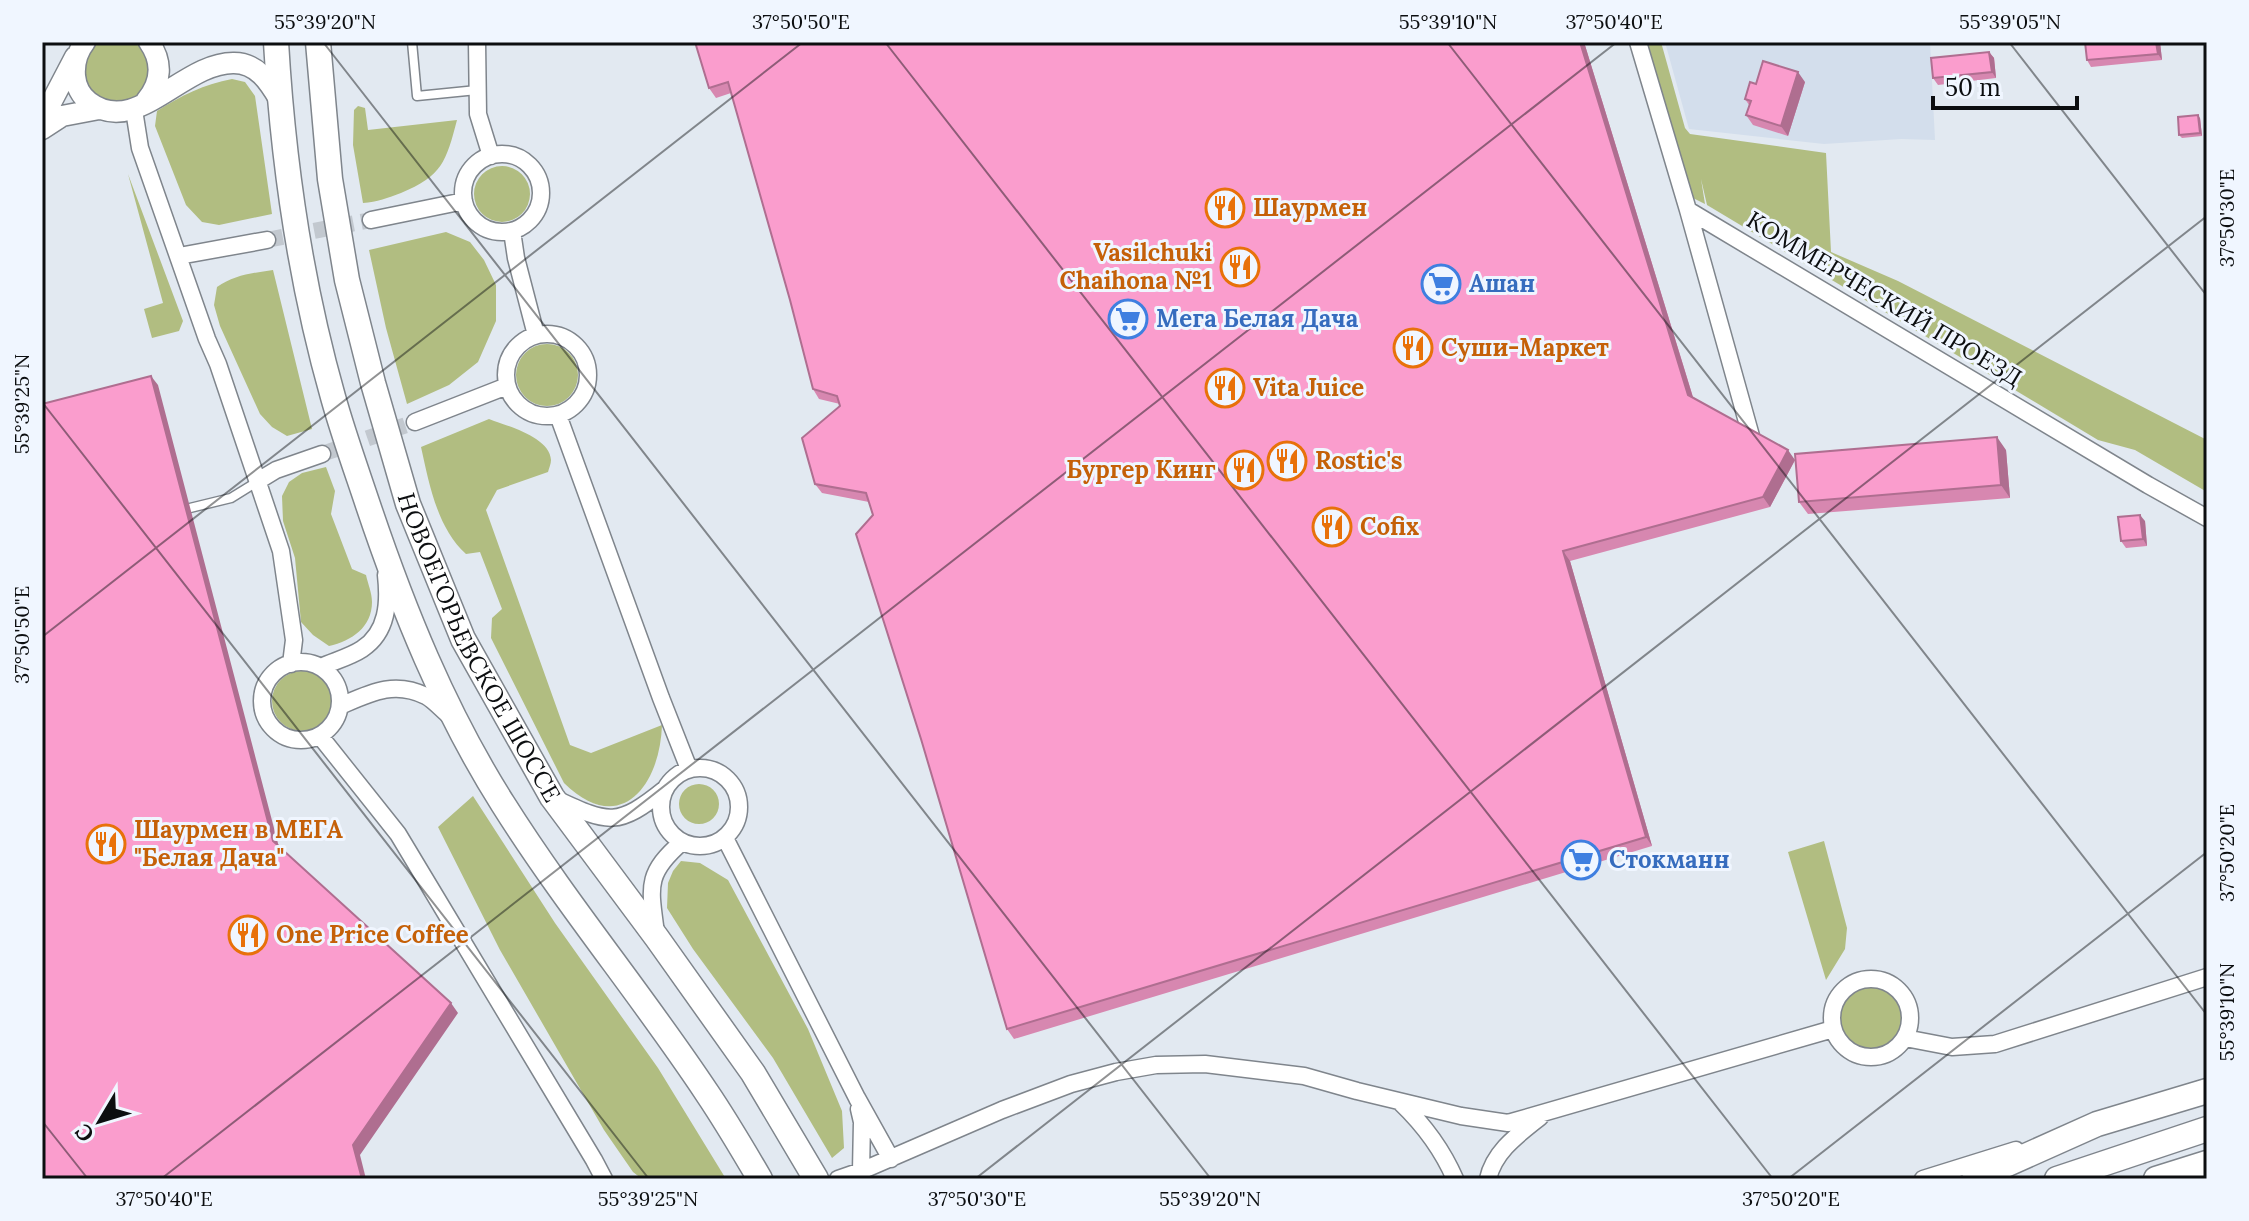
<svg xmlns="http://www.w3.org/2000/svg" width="2249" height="1221" font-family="Lora,serif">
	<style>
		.built { fill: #d3deec }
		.green { fill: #b1bd81 }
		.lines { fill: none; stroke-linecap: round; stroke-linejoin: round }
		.minor-tunnel { stroke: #c2c8cf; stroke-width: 16; stroke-dasharray: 16 8; stroke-linecap: butt }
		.service-casing { stroke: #7f858c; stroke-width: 11 }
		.minor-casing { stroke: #7f858c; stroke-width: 19 }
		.tertiary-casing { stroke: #7f858c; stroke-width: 23 }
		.secondary-casing { stroke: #7f858c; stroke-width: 27 }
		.service { stroke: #fff; stroke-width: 8 }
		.minor { stroke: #fff; stroke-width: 16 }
		.tertiary { stroke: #fff; stroke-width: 20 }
		.secondary { stroke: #fff; stroke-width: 24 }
		.wall { fill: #d787b0 }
		.shaded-wall { fill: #af6e90 }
		.building { fill: #fa9dcd; stroke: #af6e90; stroke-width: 2 }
		.ticks { fill: none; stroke: #0c0e10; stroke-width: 2; stroke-opacity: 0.45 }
		.labels { text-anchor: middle; stroke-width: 6; stroke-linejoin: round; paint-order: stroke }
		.food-label { font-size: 24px; font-weight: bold; fill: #c56008; stroke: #f0f6ff; text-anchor: start }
		.shop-label { font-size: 24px; font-weight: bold; fill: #366cbe; stroke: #f0f6ff; text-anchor: start }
		.street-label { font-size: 24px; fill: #0c0e10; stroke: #f0f6ff }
		.neatline { fill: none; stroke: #0c0e10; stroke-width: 3 }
		.ticks-label { font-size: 20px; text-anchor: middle; fill: #0c0e10 }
	</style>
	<rect width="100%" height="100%" fill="#e2e9f1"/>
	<path class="built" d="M1665 42H1930L1935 140 1901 139 1824 144 1689 129Z"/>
	<path class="green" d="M98 42C117 42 138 35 146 56 147 60 150 64 150 68 154 90 129 106 109 101 78 93 80 61 98 42Z
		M1647 42H1661L1685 128 1690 134 1826 153 1831 252 1898 281 2207 440V492L2135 450 2098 440 1707 205 1701 179 1705 204 1691 197Z
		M232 79 245 82 255 96 272 214 219 225 202 222 186 205 155 126 157 111C180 96 205 84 232 79Z
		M358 106 365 108 368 130 457 120C446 162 442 176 401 193 388 198 377 202 363 203L353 145 354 110Z
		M474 194a28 28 0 1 1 56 0a28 28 0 1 1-56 0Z
		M128 174 183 321 179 331 152 338 144 309 163 303Z
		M446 232 470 242 484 260 496 285V321L478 362 449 385 407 404 386 328 369 250Z
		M273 270 312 429 287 436 272 427 260 414 220 326 214 305 217 287C234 275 252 273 273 270Z
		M516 375a31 31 0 1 1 62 0a31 31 0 1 1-62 0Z
		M489 419C507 426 550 437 551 460 551 464 549 468 548 472L497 490 486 510 570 745 591 753 662 725C660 786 620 838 564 783L491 638 492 618 502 609 480 552 466 554C437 528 429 483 421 447Z
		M326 467 335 491 331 514 352 569 366 575C368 584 372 593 372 602 372 627 352 641 329 646L313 635 301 622 295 558 283 521 282 496 289 482 302 473Z
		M272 701a30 30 0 1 1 60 0a30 30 0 1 1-60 0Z
		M679 804a20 20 0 1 1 40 0a20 20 0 1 1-40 0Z
		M473 796 555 923 658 1068 726 1179H642L633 1172 604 1130 500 950 438 827Z
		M1824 841 1847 928 1845 949 1826 980 1788 852Z
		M681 861 700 863 728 880 808 1029 842 1111 844 1148 832 1158 773 1058 693 949 667 908 668 883 673 871Z
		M1840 1018a31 31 0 1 1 62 0a31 31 0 1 1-62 0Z"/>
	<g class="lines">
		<path class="minor-tunnel" d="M267 240 371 220
			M322 454 415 422"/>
		<g class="service-casing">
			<path id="service" d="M412 42 417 96 477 90
				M190 508 231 498 257 482"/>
		</g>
		<g class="minor-casing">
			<path id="minor" d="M477 42 478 114 491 156
				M1638 42 1688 210 2148 485 2207 518
				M134 110 140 148 207 339 218 364 281 551 294 640 291 664
				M463 193a39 39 0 1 1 78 0a39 39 0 1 1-78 0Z
				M1688 210 1751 436
				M371 220 464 201
				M512 231 516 258 536 335
				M179 256 267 240
				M506 375a41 41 0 1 1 82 0a41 41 0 1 1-82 0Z
				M558 415 661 698 689 769
				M415 422 507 386
				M258 481 276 470 322 454
				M262 701a39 39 0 1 1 78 0a39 39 0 1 1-78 0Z
				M321 667C334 661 350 657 362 649 388 632 389 602 386 575
				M340 706C370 693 394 680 426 696 435 701 443 711 451 717
				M320 736 398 834 594 1160 604 1179
				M661 807a39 39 0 1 1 78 0a39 39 0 1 1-78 0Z
				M556 799C609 824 618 827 665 789
				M725 838 857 1098 891 1159
				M656 933C650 887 645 874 682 842
				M1832 1018a39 39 0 1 1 78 0a39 39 0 1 1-78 0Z
				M1905 1038 1952 1047 1995 1044 2207 977
				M1401 1103C1425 1126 1442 1149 1455 1179
				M859 1109 862 1122 861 1171
				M838 1179 861 1171 1002 1110 1071 1084 1116 1072 1156 1065 1205 1064 1304 1076 1357 1091 1461 1116 1508 1123 1833 1029
				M1488 1179C1494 1151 1519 1134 1540 1117
				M1923 1179 2016 1150"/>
		</g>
		<g class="tertiary-casing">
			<path id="tertiary" d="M85 42C77 52 74 63 75 76 76 86 81 96 89 102 136 138 183 62 234 63 257 63 269 82 279 99
				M146 101C162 82 163 62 149 42
				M42 120 75 57
				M42 129 62 116 99 109"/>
		</g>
		<g class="secondary-casing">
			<g id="secondary">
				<path d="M276 42C283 162 300 281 333 397 343 433 356 469 368 505 403 609 444 711 503 804 566 904 642 995 707 1093 726 1121 743 1150 760 1179"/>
				<path id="s1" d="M318 42 330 179 347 280 373 383 408 504 463 639 552 797 657 938 753 1073 816 1179"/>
				<path d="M1974 1179 2097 1124 2207 1091"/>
				<path d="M2057 1179 2207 1129"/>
				<path d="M2156 1179 2207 1163"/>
			</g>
		</g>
		<use href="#service" class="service"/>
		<use href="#minor" class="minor"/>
		<use href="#tertiary" class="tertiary"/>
		<use href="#secondary" class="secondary"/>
	</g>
	<path class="wall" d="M695 42H1584L1693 397 1795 460 1770 507 1570 561 1652 846 1014 1039 1007 1029 869 502 822 493 815 484 840 406V404L819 399 813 389 790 300 731 93 716 98 709 88Z
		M2160 42 2162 60 2091 67 2087 60Z
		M1989 52 1994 58 1996 78 1938 85 1933 78Z
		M1805 82 1788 136 1753 125 1746 115 1749 105 1745 99 1756 84Z
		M2200 118 2202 136 2182 138 2179 135Z
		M2006 450 2010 498 1808 514 1799 502Z
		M2145 521 2147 546 2126 548 2121 541Z"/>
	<path class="shaded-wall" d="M1580 42H1584L1695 404 1688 395Z
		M2156 42H2160L2162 60 2158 54Z
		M1989 52 1994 58 1996 78 1992 72Z
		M1798 72 1805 82 1788 136 1781 126Z
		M2198 115 2200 118 2202 136 2200 133Z
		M151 376 158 385 280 851 273 841Z
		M1997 437 2006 450 2010 498 2001 485Z
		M1788 450 1795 460 1770 507 1763 497Z
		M2140 515 2145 521 2147 546 2143 539Z
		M1563 551 1570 561 1652 846 1646 837Z
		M451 1003 458 1013 360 1155 366 1179H362L353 1145Z"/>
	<path class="building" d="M695 42H1580L1688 395 1788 450 1763 497 1563 551 1646 837 1007 1029 921 739 856 534 873 515 866 493 815 484 802 438 840 406 837 396 813 389 790 300 728 82 709 88Z
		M2085 42H2156L2158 54 2087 60Z
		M1989 52 1992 72 1933 78 1931 58Z
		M1763 61 1798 72 1781 126 1746 115 1751 101 1745 99 1750 82 1756 84Z
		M2198 115 2200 133 2179 135 2178 117Z
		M151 376 273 841 451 1003 353 1145 362 1179H42V404Z
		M1997 437 2001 485 1799 502 1795 454Z
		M2140 515 2143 539 2121 541 2118 517Z"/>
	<path class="ticks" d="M323 42 1211 1179M885 42 1773 1179M1447 42 2207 1015M2009 42 2207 296M42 402 649 1179M42 637 803 42M42 1121 88 1179M161 1179 1617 42M975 1179 2207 216M1788 1179 2207 852"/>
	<defs>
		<g id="restaurant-ring" transform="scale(2)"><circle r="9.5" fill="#f0f6ff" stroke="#e8710a" stroke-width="1.5"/><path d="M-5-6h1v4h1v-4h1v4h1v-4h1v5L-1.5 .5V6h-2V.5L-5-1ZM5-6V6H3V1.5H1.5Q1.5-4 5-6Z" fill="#e8710a"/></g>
		<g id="supermarket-ring" transform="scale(2)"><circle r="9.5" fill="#f0f6ff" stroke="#3f7fe0" stroke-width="1.5"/><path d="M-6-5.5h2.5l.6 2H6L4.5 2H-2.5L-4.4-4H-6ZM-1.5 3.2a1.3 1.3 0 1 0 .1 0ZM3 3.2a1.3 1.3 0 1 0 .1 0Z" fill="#3f7fe0"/></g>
	</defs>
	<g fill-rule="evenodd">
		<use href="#restaurant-ring" x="1225" y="208"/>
		<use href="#restaurant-ring" x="1240" y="267"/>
		<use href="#supermarket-ring" x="1441" y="284"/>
		<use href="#supermarket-ring" x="1128" y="319"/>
		<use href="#restaurant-ring" x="1413" y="348"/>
		<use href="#restaurant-ring" x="1225" y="388"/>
		<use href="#restaurant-ring" x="1287" y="461"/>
		<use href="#restaurant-ring" x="1244" y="470"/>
		<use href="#restaurant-ring" x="1332" y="527"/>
		<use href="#restaurant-ring" x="106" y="844"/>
		<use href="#supermarket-ring" x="1581" y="860"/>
		<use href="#restaurant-ring" x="248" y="935"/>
	</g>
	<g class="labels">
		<g class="food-label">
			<text x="1253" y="216">Шаурмен</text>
			<text x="1212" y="261" text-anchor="end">Vasilchuki<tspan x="1212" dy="28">Chaihona №1</tspan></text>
			<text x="1441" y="356">Суши-Маркет</text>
			<text x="1253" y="396">Vita Juice</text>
			<text x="1315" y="469">Rostic's</text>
			<text x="1216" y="478" text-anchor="end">Бургер Кинг</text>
			<text x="1360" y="535">Cofix</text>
			<text x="134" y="838">Шаурмен в МЕГА<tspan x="134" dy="28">"Белая Дача"</tspan></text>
			<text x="276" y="943">One Price Coffee</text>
		</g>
		<g class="shop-label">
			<text x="1469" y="292">Ашан</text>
			<text x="1156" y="327">Мега Белая Дача</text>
			<text x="1609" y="868">Стокманн</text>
		</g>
		<g class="street-label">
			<text transform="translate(1884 299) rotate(31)" y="8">КОММЕРЧЕСКИЙ ПРОЕЗД</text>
			<text dy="8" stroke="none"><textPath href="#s1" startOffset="632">НОВОЕГОРЬЕВСКОЕ ШОССЕ</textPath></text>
		</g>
	</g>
	<rect width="2249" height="1221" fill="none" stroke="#f0f6ff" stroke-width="88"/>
	<g transform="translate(100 1121) rotate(232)" stroke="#f0f6ff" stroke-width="6" paint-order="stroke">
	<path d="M0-6L14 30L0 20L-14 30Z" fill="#0c0e10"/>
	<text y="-12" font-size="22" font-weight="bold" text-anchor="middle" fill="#0c0e10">С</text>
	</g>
	<path d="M1933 96v12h144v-12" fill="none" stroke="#0c0e10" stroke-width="4"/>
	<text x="1945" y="96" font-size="24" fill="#0c0e10" stroke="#f0f6ff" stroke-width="6" paint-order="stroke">50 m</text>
	<rect x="44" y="44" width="2161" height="1133" class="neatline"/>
	<g class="ticks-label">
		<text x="325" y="29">55°39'20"N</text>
		<text x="801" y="29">37°50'50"E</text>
		<text x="1448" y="29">55°39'10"N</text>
		<text x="1614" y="29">37°50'40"E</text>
		<text x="2010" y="29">55°39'05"N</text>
		<text transform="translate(2227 218) rotate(-90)" y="7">37°50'30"E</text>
		<text transform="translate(22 404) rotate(-90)" y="7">55°39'25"N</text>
		<text transform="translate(22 635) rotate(-90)" y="7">37°50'50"E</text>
		<text transform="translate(2227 853) rotate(-90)" y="7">37°50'20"E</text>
		<text transform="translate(2227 1012) rotate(-90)" y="7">55°39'10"N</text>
		<text x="164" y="1206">37°50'40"E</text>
		<text x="648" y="1206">55°39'25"N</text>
		<text x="977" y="1206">37°50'30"E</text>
		<text x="1210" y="1206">55°39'20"N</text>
		<text x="1791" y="1206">37°50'20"E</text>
	</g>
</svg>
